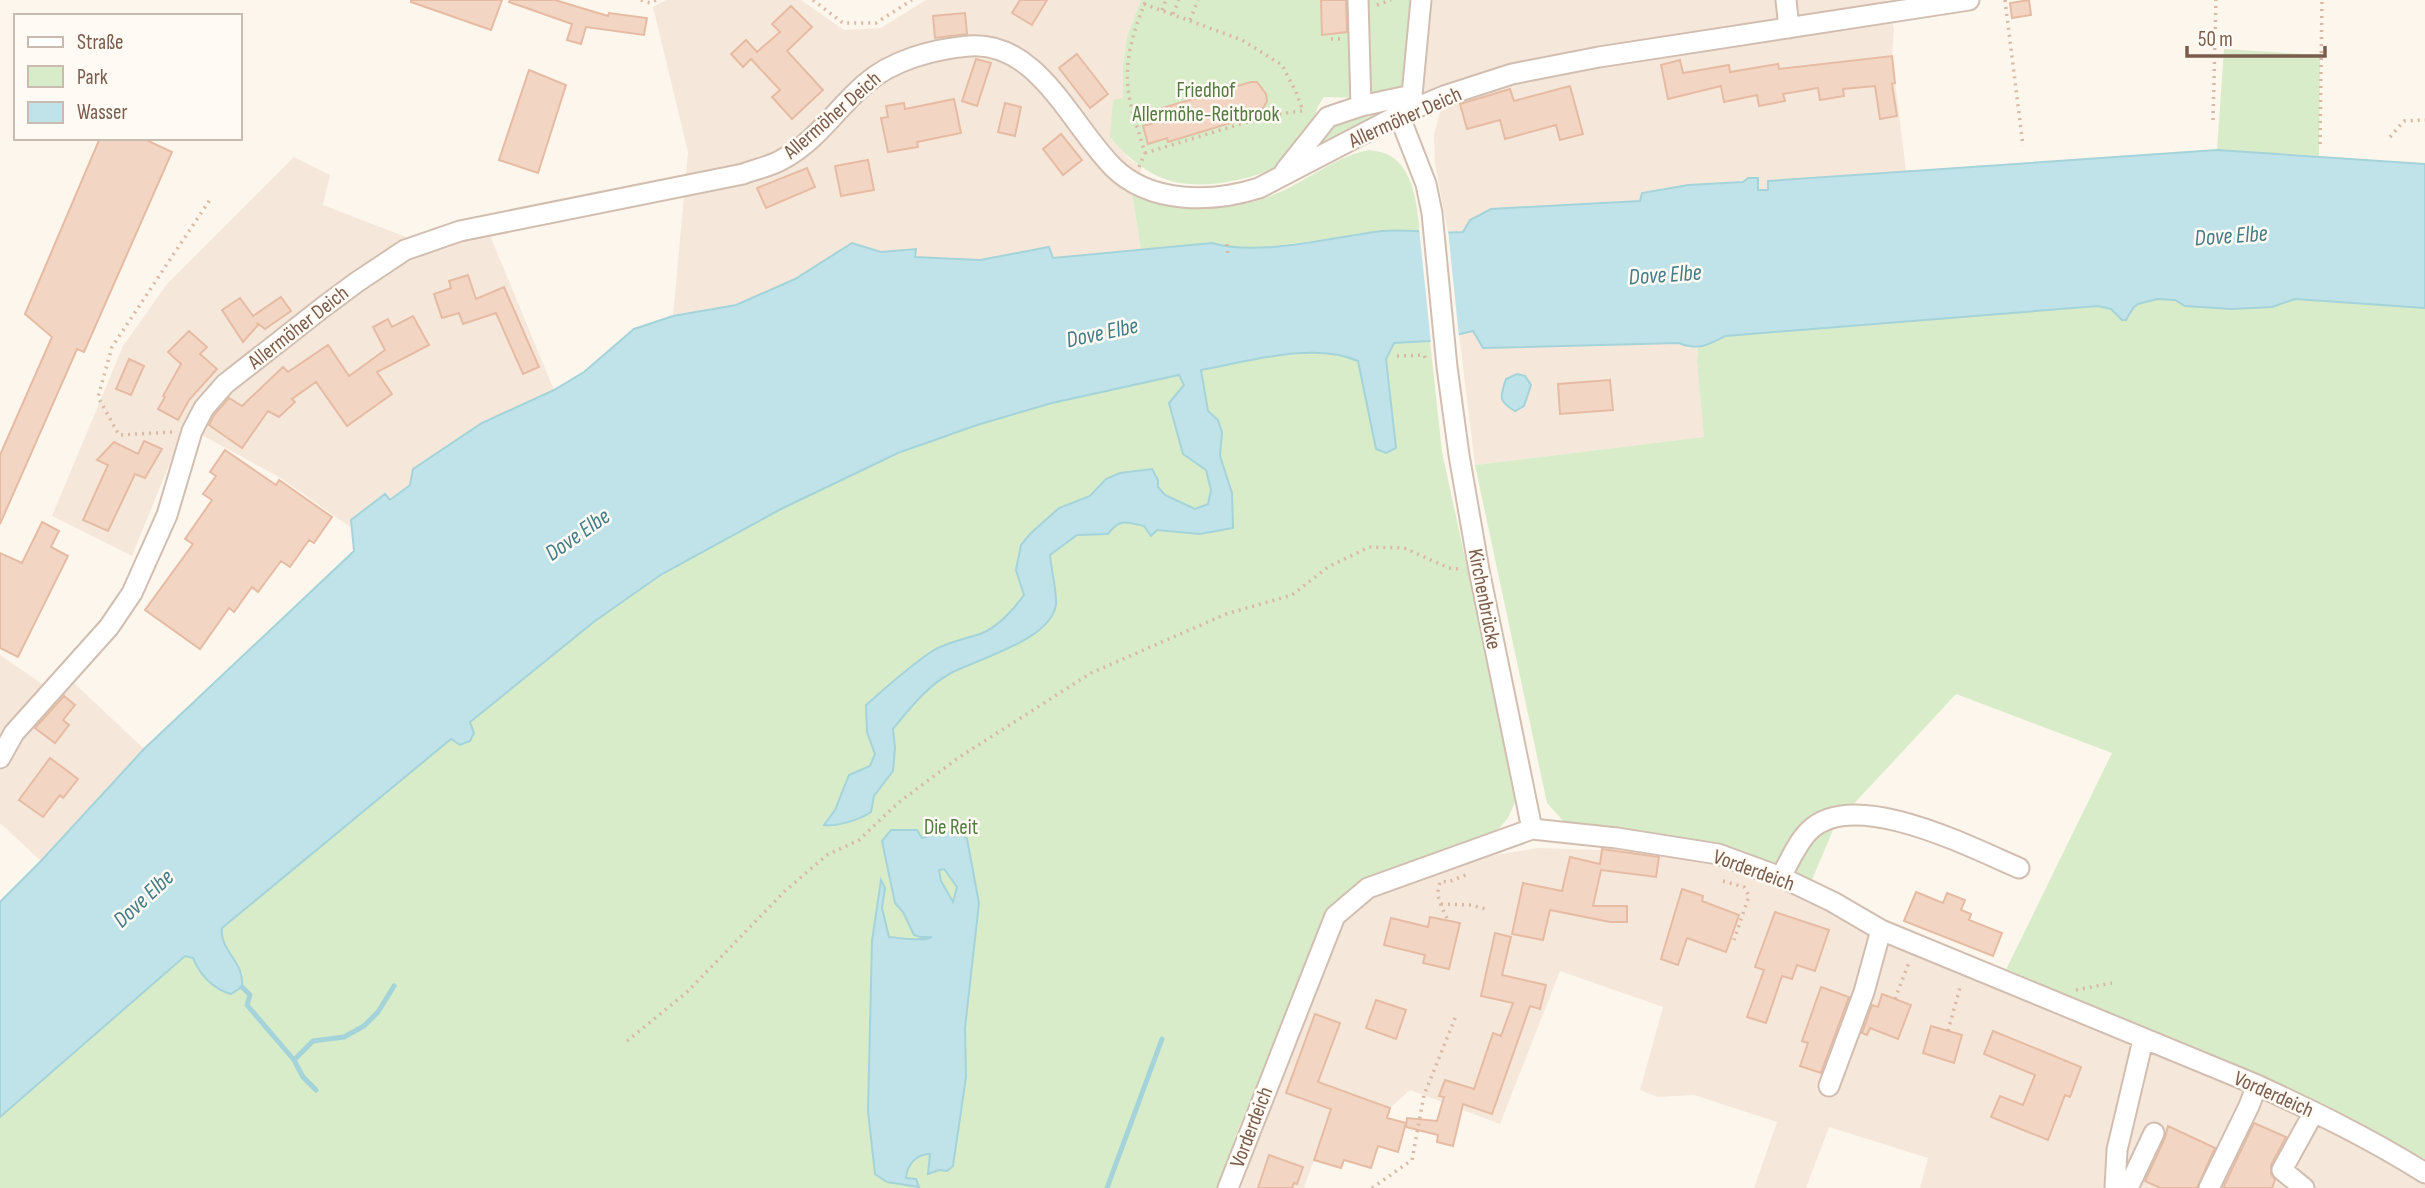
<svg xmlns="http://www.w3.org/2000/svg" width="2425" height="1188" font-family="'Sofia Sans Condensed',sans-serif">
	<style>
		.residential { fill: #f5e8da }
		.green { fill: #d8ecc9 }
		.water { fill: #bfe3e8; stroke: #a5d3da; stroke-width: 2; fill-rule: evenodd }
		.pier { fill: #fdf6ec }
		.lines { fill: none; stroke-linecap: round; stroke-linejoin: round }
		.stream { stroke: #a5d3da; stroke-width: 5 }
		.building { fill: #f3d5c3; stroke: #e6bba3; stroke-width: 2 }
		.minor-casing { stroke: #d1beb0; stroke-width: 23 }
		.path { stroke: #d9b8a5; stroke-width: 3.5; stroke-dasharray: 2 5; stroke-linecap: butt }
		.minor { stroke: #fff; stroke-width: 19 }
		.labels { text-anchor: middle; stroke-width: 5; stroke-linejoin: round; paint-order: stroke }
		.park-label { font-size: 21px; fill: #537a41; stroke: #fffaf3 }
		.street-label { font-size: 21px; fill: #7a5c4d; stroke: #fffaf3 }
		.water-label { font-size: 23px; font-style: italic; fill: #437c86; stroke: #fffaf3 }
	</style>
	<rect width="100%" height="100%" fill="#fdf6ec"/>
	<path class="residential" d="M666 0H801L844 30 881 28 926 0H1141L1127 36 1123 65V99L1127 157 1142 168 1132 193 1141 251 1053 258 1049 247 980 260 914 257 915 249 881 252 852 243 795 279 736 305 673 316 688 152 653 7Z
		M1414 0H1887L1894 29 1892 56 1906 171 1769 181 1768 190H1758L1743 182 1688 185 1642 193 1641 201 1491 209 1471 220 1463 232 1448 233 1435 163 1434 134 1440 112 1430 96 1404 88Z
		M294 157 330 175 323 205 440 250 489 233 554 390 482 423 390 500 385 494 351 520 350 527 279 477 185 426 132 556 52 516 123 346 167 284Z
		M1474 330 1679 343 1689 348H1698L1697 361 1705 437 1475 465 1459 334Z
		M0 655 38 681 56 696 72 681 144 749 41 861 0 823Z
		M1538 848 1718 854 2275 1083 2425 1159V1188H1920L1928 1158 1829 1127 1806 1188H1754L1777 1122 1694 1095 1657 1097 1640 1090 1663 1007 1560 971 1500 1124 1410 1090 1390 1108 1339 1089 1304 1188H1241L1336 918 1369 890 1433 865Z"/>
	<path class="green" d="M1141 0H1414L1404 88 1361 98 1324 97C1313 112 1318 111 1312 126 1310 133 1289 158 1282 163 1271 171 1250 178 1237 180 1180 192 1148 181 1110 137L1113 100 1123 98V65L1127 36Z
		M2224 49 2320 55 2319 156 2217 150Z
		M1392 105 1307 152 1328 128 1359 112Z
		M1370 150C1375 151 1383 152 1387 154 1414 167 1417 206 1420 231H1386L1266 247 1227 248 1212 243 1141 251 1132 193C1193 213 1240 215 1298 183 1321 170 1344 154 1370 150Z
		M2157 299H2175L2185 306 2272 307 2295 299 2425 308V1159L2275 1083 1999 984 2112 753 1956 694 1836 823 1811 882 1722 847 1564 822 1547 803 1475 465 1704 437 1697 361 1698 348 1724 336 2098 306 2111 309 2122 320 2130 316 2133 308 2143 302Z
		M1430 341 1442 452 1517 797 1508 818 1495 833 1329 911 1236 1135 1218 1188H0V1117L23 1095 185 956 193 958 199 972 243 975 221 937 222 928 451 739 460 745 474 733 470 722C533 671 594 615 663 574 687 559 712 547 737 533 814 491 894 452 978 425 1041 404 1107 391 1172 376 1222 365 1312 342 1359 360L1396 447 1386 359 1394 343Z"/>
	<path class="water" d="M2217 150 2425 164V308L2295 299 2272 307 2231 309 2185 306 2175 300 2157 299 2138 304 2133 308 2126 320H2122L2111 309 2098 306 1725 336C1708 345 1697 351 1679 343L1483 348 1473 331 1430 341 1394 343 1386 359 1396 448 1386 453 1376 449 1358 361C1314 341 1247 362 1201 370L1208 411 1218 420 1222 432 1220 456 1232 493 1233 528 1200 534 1157 530 1151 536 1144 526C1126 522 1120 518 1108 534L1077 535 1050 555C1051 568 1057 593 1056 604 1052 640 977 659 951 673 927 686 910 708 893 729L895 748 893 771 874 796 871 812C861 819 837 827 824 825L835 810 849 775 870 766 875 754 867 732 866 705C888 686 909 666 934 650 949 642 964 639 980 634 998 627 1013 610 1024 595L1016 570 1021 545 1030 534 1059 508 1090 496 1106 479 1120 473 1152 469 1158 480V487L1165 495 1195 509 1208 504 1211 490 1206 470 1183 454 1169 403 1184 385 1179 375 1052 403 977 425 898 453 781 509 662 574 595 621 470 722 474 733 470 741 460 745 451 739 222 928C219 951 245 961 242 987L231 994C213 989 200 975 193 958L185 956 0 1117V902L41 861 144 749 354 551 351 520 385 494 390 500 410 485 413 469 482 423 554 390 584 372 634 329 673 316 736 305 795 279 852 243 881 252 916 249 915 257 980 260 1049 247 1053 258 1212 243C1259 257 1333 237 1382 231 1409 229 1436 234 1463 232L1470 220 1491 209 1640 201 1642 193 1688 185 1743 182 1748 178H1758V190H1768V181Z
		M1517 374 1525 376 1531 385 1524 406 1515 411C1498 401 1500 397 1506 379Z
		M891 830H917L922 838 929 836 930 830 962 834 967 839 979 903 965 1028 966 1077 953 1166 947 1171 939 1170 928 1174 930 1154C916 1154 907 1165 906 1178L916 1179 919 1187 887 1182 875 1174 868 1111 872 941 881 880 885 888 882 908 889 937C901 938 922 942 932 937H920L914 935 903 912 895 903 882 841ZM944 869 957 887 953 902 941 881 939 870Z"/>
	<path class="pier" d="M1419 228 1448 230 1459 337 1431 344Z"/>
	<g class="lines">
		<path class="stream" d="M242 987 250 995 247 1005 294 1060 303 1077 316 1090
			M294 1060 313 1041 344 1037 364 1026 378 1012 394 986
			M1107 1188 1162 1039"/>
	</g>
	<path class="building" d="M411 0H502L491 30 411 2Z
		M510 0H555L608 16 609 13 647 18 644 35 586 27 581 44 567 40 572 24 509 2Z
		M1020 0H1047L1032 25 1012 13Z
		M1321 0H1346L1347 32 1322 35Z
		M2029 0 2031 15 2012 18 2010 3Z
		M791 6 812 27 787 51 823 90 792 119 772 97 780 90 751 59 743 67 731 54 746 40 757 52 780 32 772 24Z
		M965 13 967 34 935 38 933 16Z
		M1077 54 1108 94 1090 108 1059 68Z
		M1892 56 1895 83 1892 84 1897 116 1880 119 1875 86 1843 89 1844 96 1820 100 1818 88 1783 94 1785 101 1759 106 1757 95 1724 102 1721 86 1668 99 1661 65 1680 60 1683 73 1729 65 1730 72 1778 64 1779 69Z
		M976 59 991 63 977 106 962 101Z
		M529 70 566 85 538 173 499 160Z
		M1251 82H1257L1266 94 1267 101 1260 114 1168 142 1167 138 1148 144 1143 126 1163 120 1159 109Z
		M1570 86 1583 134 1560 140 1556 125 1505 139 1500 120 1467 129 1460 104 1510 89 1514 101Z
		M954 99 961 133 917 142 918 147 888 152 881 118 888 117 886 106 904 103 905 109Z
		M1005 103 1021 107 1015 136 998 132Z
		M1061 134 1082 160 1063 175 1043 149Z
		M100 138H142L172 152 84 352 77 349 0 524V455L52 337 25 314Z
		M868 160 874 190 841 196 835 166Z
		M807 168 815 187 766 208 757 188Z
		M468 275 476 299 504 287 539 367 523 374 496 313 463 324 459 313 442 318 434 294 451 288 449 281Z
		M281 297 291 311 265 329 257 323 258 325 243 342 222 310 240 298 253 316Z
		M413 316 429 345 377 372 392 394 347 426 316 382 292 399 295 402 279 417 268 411 242 448 209 425 214 415 229 398 242 406 283 367 288 372 328 345 349 376 385 350 373 327 388 319 392 327Z
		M189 331 207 347 200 354 217 369 189 400 178 420 158 409 165 397 163 396 181 364 168 352Z
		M129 359 144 366 131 395 116 389Z
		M1610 380 1613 410 1560 414 1558 384Z
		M144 441 162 449 145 478 135 474 108 531 83 520 108 465 97 460 114 442 138 454Z
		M225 450 276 485 279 480 332 517 314 543 309 540 290 567 281 561 258 592 252 587 234 612 229 608 200 649 145 610 193 544 185 539 212 500 203 494 216 476 210 472Z
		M42 522 59 531 51 547 68 556 18 657 0 648V553L22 563Z
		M64 696 75 705 63 720 69 725 55 743 35 728Z
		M50 758 78 779 63 798 60 795 43 817 19 800Z
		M1602 849 1659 857 1656 877 1601 870 1593 906H1627V922H1610L1550 910 1543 940 1512 934 1523 883 1562 891 1570 857 1600 864Z
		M1682 889 1703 896 1702 901 1739 915 1726 952 1687 938 1678 965 1661 959Z
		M1916 892 1943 903 1947 893 1965 900 1961 910 1971 914 1969 920 2002 933 1993 956 1904 921Z
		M1775 912 1829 930 1815 971 1797 965 1792 979 1782 976 1766 1023 1747 1017 1764 970 1755 967Z
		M1430 917 1460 923 1449 969 1423 963 1425 955 1384 945 1391 918 1428 927Z
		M1495 933 1511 937 1502 975 1546 985 1540 1009 1530 1006 1492 1114 1463 1104 1453 1146 1437 1142 1438 1135 1406 1127 1407 1118 1437 1121 1444 1097 1439 1096 1445 1080 1474 1089 1493 1033 1501 1036 1513 1003 1481 996Z
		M1821 987 1849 997 1821 1073 1800 1066 1808 1043 1802 1041Z
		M1882 994 1911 1005 1898 1039 1870 1028 1867 1035 1862 1033 1872 1005 1878 1007Z
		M1376 1000 1406 1010 1396 1039 1366 1028Z
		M1315 1014 1340 1023 1318 1082 1390 1108 1387 1118 1406 1123 1398 1152 1378 1146 1371 1168 1344 1160 1341 1168 1314 1160 1331 1109 1286 1093Z
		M1931 1026 1962 1035 1954 1063 1923 1053Z
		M1993 1031 2081 1067 2070 1097 2065 1095 2048 1140 1991 1117 2000 1096 2023 1105 2035 1075 1984 1054Z
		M2254 1123 2286 1137 2271 1165V1174L2275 1180 2272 1188H2223Z
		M2168 1126 2215 1148 2197 1188H2160L2145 1181 2165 1138Z
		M1269 1155 1303 1167 1297 1184 1294 1183 1292 1188H1258Z"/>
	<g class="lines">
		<g class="minor-casing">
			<path id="minor" d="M1358 0 1361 106
				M1786 0 1789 28
				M1416 107 1412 95 1421 0
				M1399 115 1426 184 1432 213 1447 367 1459 455 1479 570 1532 829
				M1285 171 1328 117 1361 106 1412 95
				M0 758 14 733 109 627 132 593 167 515 192 431 204 408 225 384 322 308 357 282 405 250 460 231 743 174C756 169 772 166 783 159 817 141 837 108 865 84 892 60 934 49 969 46 1037 40 1071 125 1113 167 1150 204 1212 203 1259 188L1399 115 1444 96 1512 74 1599 57 1969 0
				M1781 877C1789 862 1797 843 1809 831 1853 786 1972 848 2019 868
				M1829 1086 1864 992 1881 930
				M1228 1188 1335 916 1368 888 1532 829 1617 838 1718 854 1781 877 1833 902 1881 930 2257 1085C2315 1112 2371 1139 2425 1173
				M2115 1188 2117 1150 2143 1040
				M2128 1188 2154 1133
				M2209 1188 2249 1106 2257 1085
				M2304 1188 2282 1170 2314 1112"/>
		</g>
		<path class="path" d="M641 0 650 3 656 0
			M813 0 843 23H876L912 0
			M2005 0 2023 146
			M1144 4 1242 40 1282 65 1296 92 1303 111
			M1377 5 1391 0
			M1162 10 1166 0
			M1173 14 1179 0
			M1190 20 1198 0
			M1331 39H1343
			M1135 120C1120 75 1129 42 1146 0
			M2213 120 2216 0
			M2390 137 2404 121 2425 120
			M2320 144 2322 0
			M1145 153 1270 115 1302 111
			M1139 167 1145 153 1135 120 1155 114
			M1227 244 1228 256
			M1397 356 1424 355 1427 362
			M172 432 119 435 98 397 112 347 211 198
			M1723 881 1744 887 1749 896 1734 940
			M1441 904 1471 905 1489 910
			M1447 918C1441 906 1434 893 1441 881L1448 882 1466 875
			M2076 990 2112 983
			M1895 999 1910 960
			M1948 1031 1961 984
			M627 1041 686 993 786 890 827 855 859 840 898 803 958 758 1091 673 1226 614 1292 595 1328 567 1369 547 1404 548 1449 568 1460 569
			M1372 1188 1412 1160 1424 1095 1456 1016"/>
		<use href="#minor" class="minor"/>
	</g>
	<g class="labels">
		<g class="park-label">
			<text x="1206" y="97">Friedhof<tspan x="1206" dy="24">Allermöhe-Reitbrook</tspan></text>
			<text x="951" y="834">Die Reit</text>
		</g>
		<g class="street-label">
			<text transform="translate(832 115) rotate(-41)" y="7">Allermöher Deich</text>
			<text transform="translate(1405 117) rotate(-24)" y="7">Allermöher Deich</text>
			<text transform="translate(298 327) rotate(-38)" y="7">Allermöher Deich</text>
			<text transform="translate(1485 599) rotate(79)" y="7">Kirchenbrücke</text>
			<text transform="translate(1754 870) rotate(20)" y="7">Vorderdeich</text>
			<text transform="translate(2274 1094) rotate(24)" y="7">Vorderdeich</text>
			<text transform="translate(1251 1127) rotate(-69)" y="7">Vorderdeich</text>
		</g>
		<g class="water-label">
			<text transform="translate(2231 235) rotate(-4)" y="8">Dove Elbe</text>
			<text transform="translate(1665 274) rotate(-4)" y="8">Dove Elbe</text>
			<text transform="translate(1102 332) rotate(-12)" y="8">Dove Elbe</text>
			<text transform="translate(577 534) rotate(-35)" y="8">Dove Elbe</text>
			<text transform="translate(143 898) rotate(-43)" y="8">Dove Elbe</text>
		</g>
	</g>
	<rect x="14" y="14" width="228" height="126" fill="#fffaf3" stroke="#cabbb1" stroke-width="2"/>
	<rect x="28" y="37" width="35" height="10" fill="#ffffff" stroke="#cabbb1" stroke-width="2"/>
	<text x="77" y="49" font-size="21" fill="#7a5c4d">Straße</text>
	<rect x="28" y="66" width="35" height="21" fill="#d8ecc9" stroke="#cabbb1" stroke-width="2"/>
	<text x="77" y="84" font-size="21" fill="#7a5c4d">Park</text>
	<rect x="28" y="102" width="35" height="21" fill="#bfe3e8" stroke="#cabbb1" stroke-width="2"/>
	<text x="77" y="119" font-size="21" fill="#7a5c4d">Wasser</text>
	<path d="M2187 46v10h138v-10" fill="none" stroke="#7a5c4d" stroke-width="3.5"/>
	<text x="2198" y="46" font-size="21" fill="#7a5c4d" stroke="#fffaf3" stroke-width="5" paint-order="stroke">50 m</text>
</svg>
